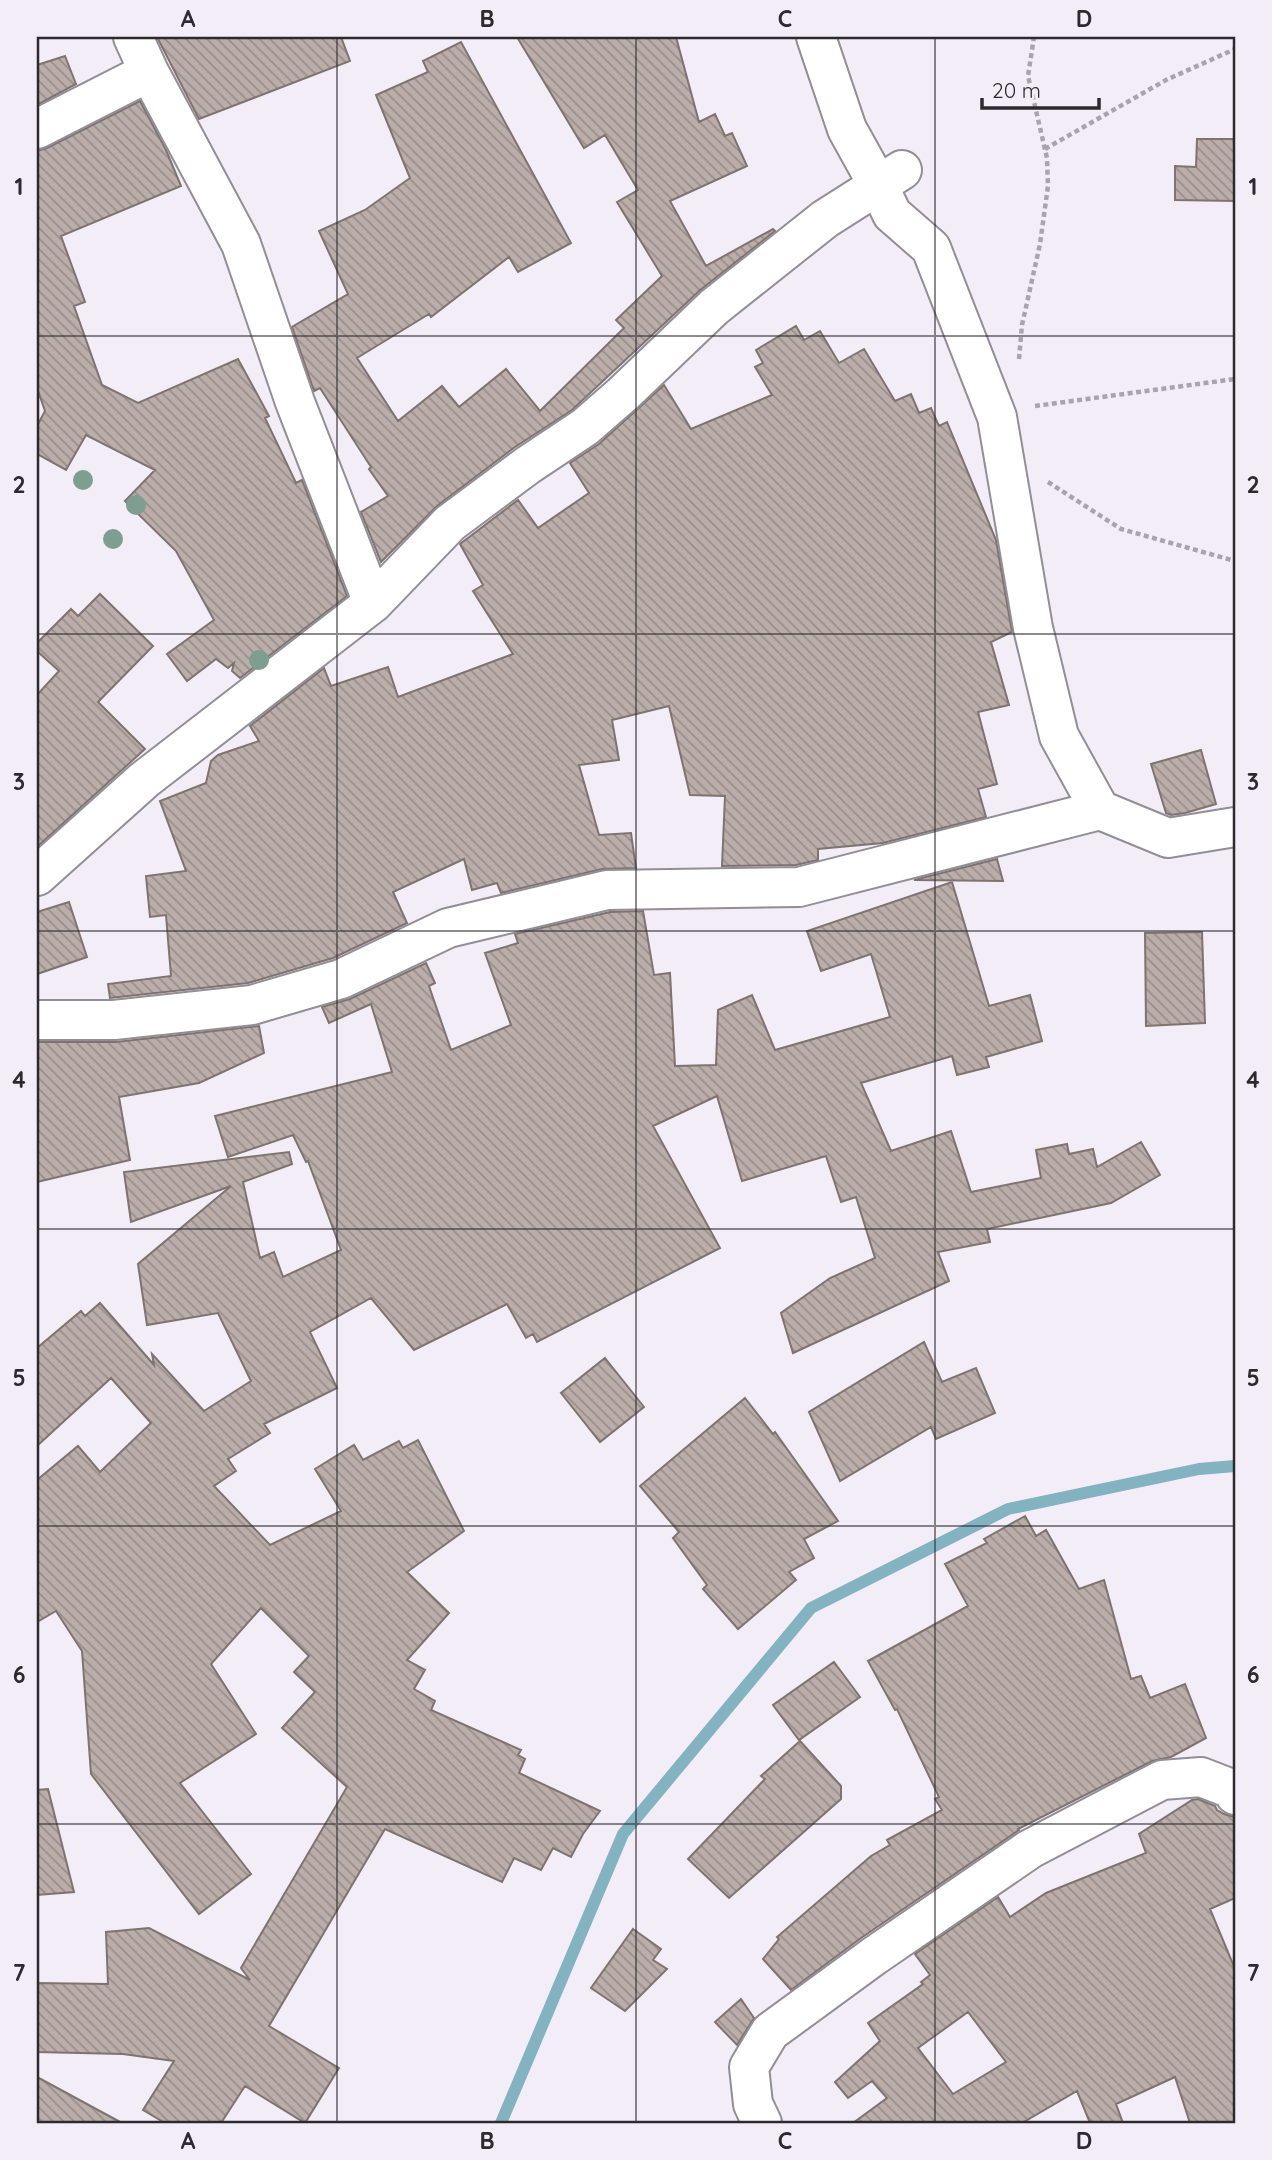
<svg xmlns="http://www.w3.org/2000/svg" width="1272" height="2160" font-family="Quicksand,sans-serif">
	<style>
		.lines { fill: none; stroke-linecap: round; stroke-linejoin: round }
		.stream { stroke: #83b2c0; stroke-width: 12 }
		.building { fill: url(#building-back-hatch); stroke: #7f736f; stroke-width: 2; fill-rule: evenodd }
		.minor-casing { stroke: #928d96; stroke-width: 42 }
		.path { stroke: #a8a4ab; stroke-width: 4.5; stroke-dasharray: 5 3.5; stroke-linecap: butt }
		.minor { stroke: #fff; stroke-width: 38 }
		.tree { fill: #7e9e91 }
		.grid { fill: none; stroke: #2c2a2e; stroke-width: 2; stroke-opacity: 0.55 }
		.neatline { fill: none; stroke: #2c2a2e; stroke-width: 2.5 }
		.grid-label { font-size: 23px; text-anchor: middle; font-weight: bold; fill: #2c2a2e }
	</style>
	<defs>
		<pattern id="building-back-hatch" width="6" height="6" patternUnits="userSpaceOnUse" patternTransform="scale(1.75)"><rect width="6" height="6" fill="#bbaeaa"/><path d="M-1 5l2 2M0 0l6 6M5-1l2 2" fill="none" stroke="#988e8b"/></pattern>
	</defs>
	<rect width="100%" height="100%" fill="#f3edf7"/>
	<g class="lines">
		<path class="stream" d="M501 2123 623 1834 811 1608 1008 1509 1199 1469 1235 1466"/>
	</g>
	<path class="building" d="M157 37H341L350 61 199 119Z
		M517 37H676L699 122 715 114 725 136 732 133 747 166 670 201 706 266 773 229 775 231 699 291 572 410 515 447 437 506 381 562 361 512 388 496 369 469 371 467 320 388 314 391 292 327 348 294 319 231 365 210 410 178 376 95 428 72 423 61 461 42 571 243 518 272 509 257 431 317 429 314 357 358 398 421 442 386 459 407 506 369 540 411 624 328 616 320 662 276 617 202 638 190 605 135 584 148Z
		M65 56 76 84 37 105V65Z
		M140 101 166 150 181 186 61 236 85 302 74 306 102 385 138 403 238 359 269 416 265 418 296 483 302 480 347 596 240 678 232 671 234 663 228 668 216 659 187 681 167 654 214 620 176 551 125 501 155 470 86 435 66 470 37 454V426L45 411 37 388V151L47 148Z
		M1197 139H1235V201L1175 200V166L1196 167Z
		M796 326 804 340 820 331 839 363 864 349 895 401 911 394 919 413 931 408 939 426 947 422 996 540 1012 632 991 642 1009 705 978 712 997 784 978 789 986 817 883 843 818 849V860L796 865 722 866 725 796 690 795 669 706 612 720 619 760 579 765 599 835 631 833 636 868 602 869 501 893 497 883 472 890 464 859 393 892 407 923 333 958 248 983 110 998 108 984 171 976 166 915 150 917 146 876 186 871 160 801 206 783 211 761 218 755 259 741 250 726 324 668 331 686 388 667 398 697 513 654 473 591 483 585 460 544 518 500 538 528 589 493 570 463 599 444 664 385 691 429 772 395 755 367 763 363 756 350Z
		M100 594 153 646 98 702 145 749 37 847V695L59 671 37 651V643L71 609 78 616Z
		M1201 750 1216 804 1185 813 1171 815 1166 813 1151 764Z
		M997 859 1003 881 914 880Z
		M952 882 989 1006 1030 995 1042 1041 986 1057 989 1067 957 1075 952 1056 861 1083 891 1151 951 1131 971 1192 1041 1178 1036 1150 1067 1144 1069 1154 1093 1149 1097 1167 1141 1142 1160 1175 1111 1203 987 1229 990 1242 938 1252 949 1281 793 1353 781 1313 830 1278 875 1258 856 1197 841 1202 826 1156 742 1181 717 1096 653 1126 720 1248 537 1342 533 1334 526 1338 507 1304 414 1350 371 1298 310 1332 337 1388 264 1424 270 1433 228 1459 236 1471 214 1486 270 1545 341 1511 315 1469 354 1445 363 1460 399 1441 403 1448 418 1440 464 1531 407 1572 449 1613 407 1660 425 1670 414 1689 435 1701 431 1710 521 1750 518 1755 525 1759 519 1773 600 1811 583 1834 571 1857 553 1848 541 1870 514 1858 502 1882 385 1829 269 2026 339 2068 305 2123 245 2086 221 2123H165L143 2110 174 2061 123 2054 37 2052V1983L108 1984 106 1932 149 1928 250 1980 241 1968 347 1787 282 1728 315 1692 294 1672 309 1656 261 1608 211 1664 256 1734 180 1783 251 1874 199 1914 91 1774 82 1651 56 1611 37 1622V1480L78 1446 100 1472 151 1423 111 1378 37 1446V1348L81 1311 85 1316 100 1303 154 1365 152 1354 204 1411 251 1381 218 1313 147 1325 138 1264 231 1186 131 1222 124 1172 289 1152 292 1164 243 1182 260 1258 274 1252 283 1277 341 1250 308 1161 306 1162 293 1135 228 1157 215 1116 392 1072 371 1004 329 1023 322 1007 350 999 426 963 435 983 429 986 451 1050 511 1025 485 953 518 943 515 934 610 912 643 911 654 975 670 973 675 1066 716 1065 718 1010 752 995 775 1050 890 1017 871 954 821 971 807 931Z
		M69 902 87 957 37 974V912Z
		M1202 932 1205 1023 1146 1026 1145 933Z
		M259 1026 264 1053 199 1083 119 1097 130 1160 37 1182V1042H116Z
		M924 1342 942 1382 976 1368 995 1413 936 1439 931 1427 840 1481 809 1412Z
		M605 1358 644 1407 600 1442 561 1393Z
		M745 1398 773 1434 775 1432 838 1521 804 1539 814 1558 789 1572 796 1580 738 1629 703 1589 707 1585 673 1538 679 1532 640 1486Z
		M1025 1516 1036 1536 1046 1530 1079 1589 1104 1580 1131 1679 1141 1676 1150 1698 1185 1684 1206 1738 1171 1757 1152 1761 1018 1829 1019 1830 861 1938 791 1990 763 1959 779 1939 777 1937 871 1856 890 1845 887 1840 942 1810 935 1799 939 1797 897 1709 895 1710 868 1661 968 1606 945 1564 987 1543 984 1539Z
		M834 1662 860 1697 799 1740 773 1705Z
		M800 1741 841 1786V1799L729 1898 688 1859 765 1779 761 1776Z
		M48 1789 74 1892 37 1895V1790Z
		M1198 1799 1215 1806 1217 1810 1224 1814 1235 1817V1898L1210 1909 1235 1969V2123H1190L1175 2077 1116 2104 1123 2123H1090L1077 2091 1022 2123H853L887 2098 872 2081 848 2098 835 2082 880 2041 868 2023 923 1984 921 1982 930 1975 915 1954 998 1897 1010 1917 1046 1893 1146 1853 1139 1834 1192 1800ZM968 2012 1006 2062 953 2094 918 2048Z
		M633 1929 661 1949 653 1960 667 1969 625 2011 591 1988Z
		M741 1999 754 2018 737 2045 715 2022Z
		M37 2077 122 2123H37Z"/>
	<g class="lines">
		<g class="minor-casing">
			<path id="minor" d="M133 37 149 72 241 244 295 402 373 603
				M816 37 847 129 878 185 892 214 931 248 997 417 1033 628 1059 736 1100 810
				M37 129 149 72
				M37 876 144 780 373 603 450 523 528 465 585 427 623 394 714 307 825 219 902 170
				M37 1020H114L252 1005 341 979 448 928 607 890 799 887 1100 810 1168 838 1235 827
				M762 2123 753 2104 749 2067 770 2032 874 1956 1030 1849 1162 1780 1201 1777 1232 1789 1235 1795"/>
		</g>
		<path class="path" d="M1045 149 1166 80 1235 49
			M1019 359 1022 325 1040 244 1048 186 1047 158 1028 76 1034 37
			M1035 406 1235 379
			M1048 482 1121 529 1235 561"/>
		<use href="#minor" class="minor"/>
	</g>
	<g class="tree">
		<circle cx="83" cy="480" r="10"/>
		<circle cx="136" cy="505" r="10"/>
		<circle cx="113" cy="539" r="10"/>
		<circle cx="259" cy="660" r="10"/>
	</g>
	<path class="grid" d="M337 37V2123M636 37V2123M935 37V2123M37 336H1235M37 634H1235M37 931H1235M37 1229H1235M37 1526H1235M37 1824H1235"/>
	<rect width="1272" height="2160" fill="none" stroke="#f3edf7" stroke-width="77"/>
	<path d="M982 98v10h117v-10" fill="none" stroke="#2c2a2e" stroke-width="3.5"/>
	<text x="992" y="98" font-size="21" fill="#2c2a2e" stroke="#f3edf7" stroke-width="5" paint-order="stroke">20 m</text>
	<rect x="38" y="38" width="1196" height="2084" class="neatline"/>
	<g class="grid-label">
		<text x="188" y="27">A</text>
		<text x="487" y="27">B</text>
		<text x="785" y="27">C</text>
		<text x="1084" y="27">D</text>
		<text x="19" y="195">1</text>
		<text x="1253" y="195">1</text>
		<text x="19" y="493">2</text>
		<text x="1253" y="493">2</text>
		<text x="19" y="790">3</text>
		<text x="1253" y="790">3</text>
		<text x="19" y="1088">4</text>
		<text x="1253" y="1088">4</text>
		<text x="19" y="1386">5</text>
		<text x="1253" y="1386">5</text>
		<text x="19" y="1683">6</text>
		<text x="1253" y="1683">6</text>
		<text x="19" y="1981">7</text>
		<text x="1253" y="1981">7</text>
		<text x="188" y="2149">A</text>
		<text x="487" y="2149">B</text>
		<text x="785" y="2149">C</text>
		<text x="1084" y="2149">D</text>
	</g>
</svg>
